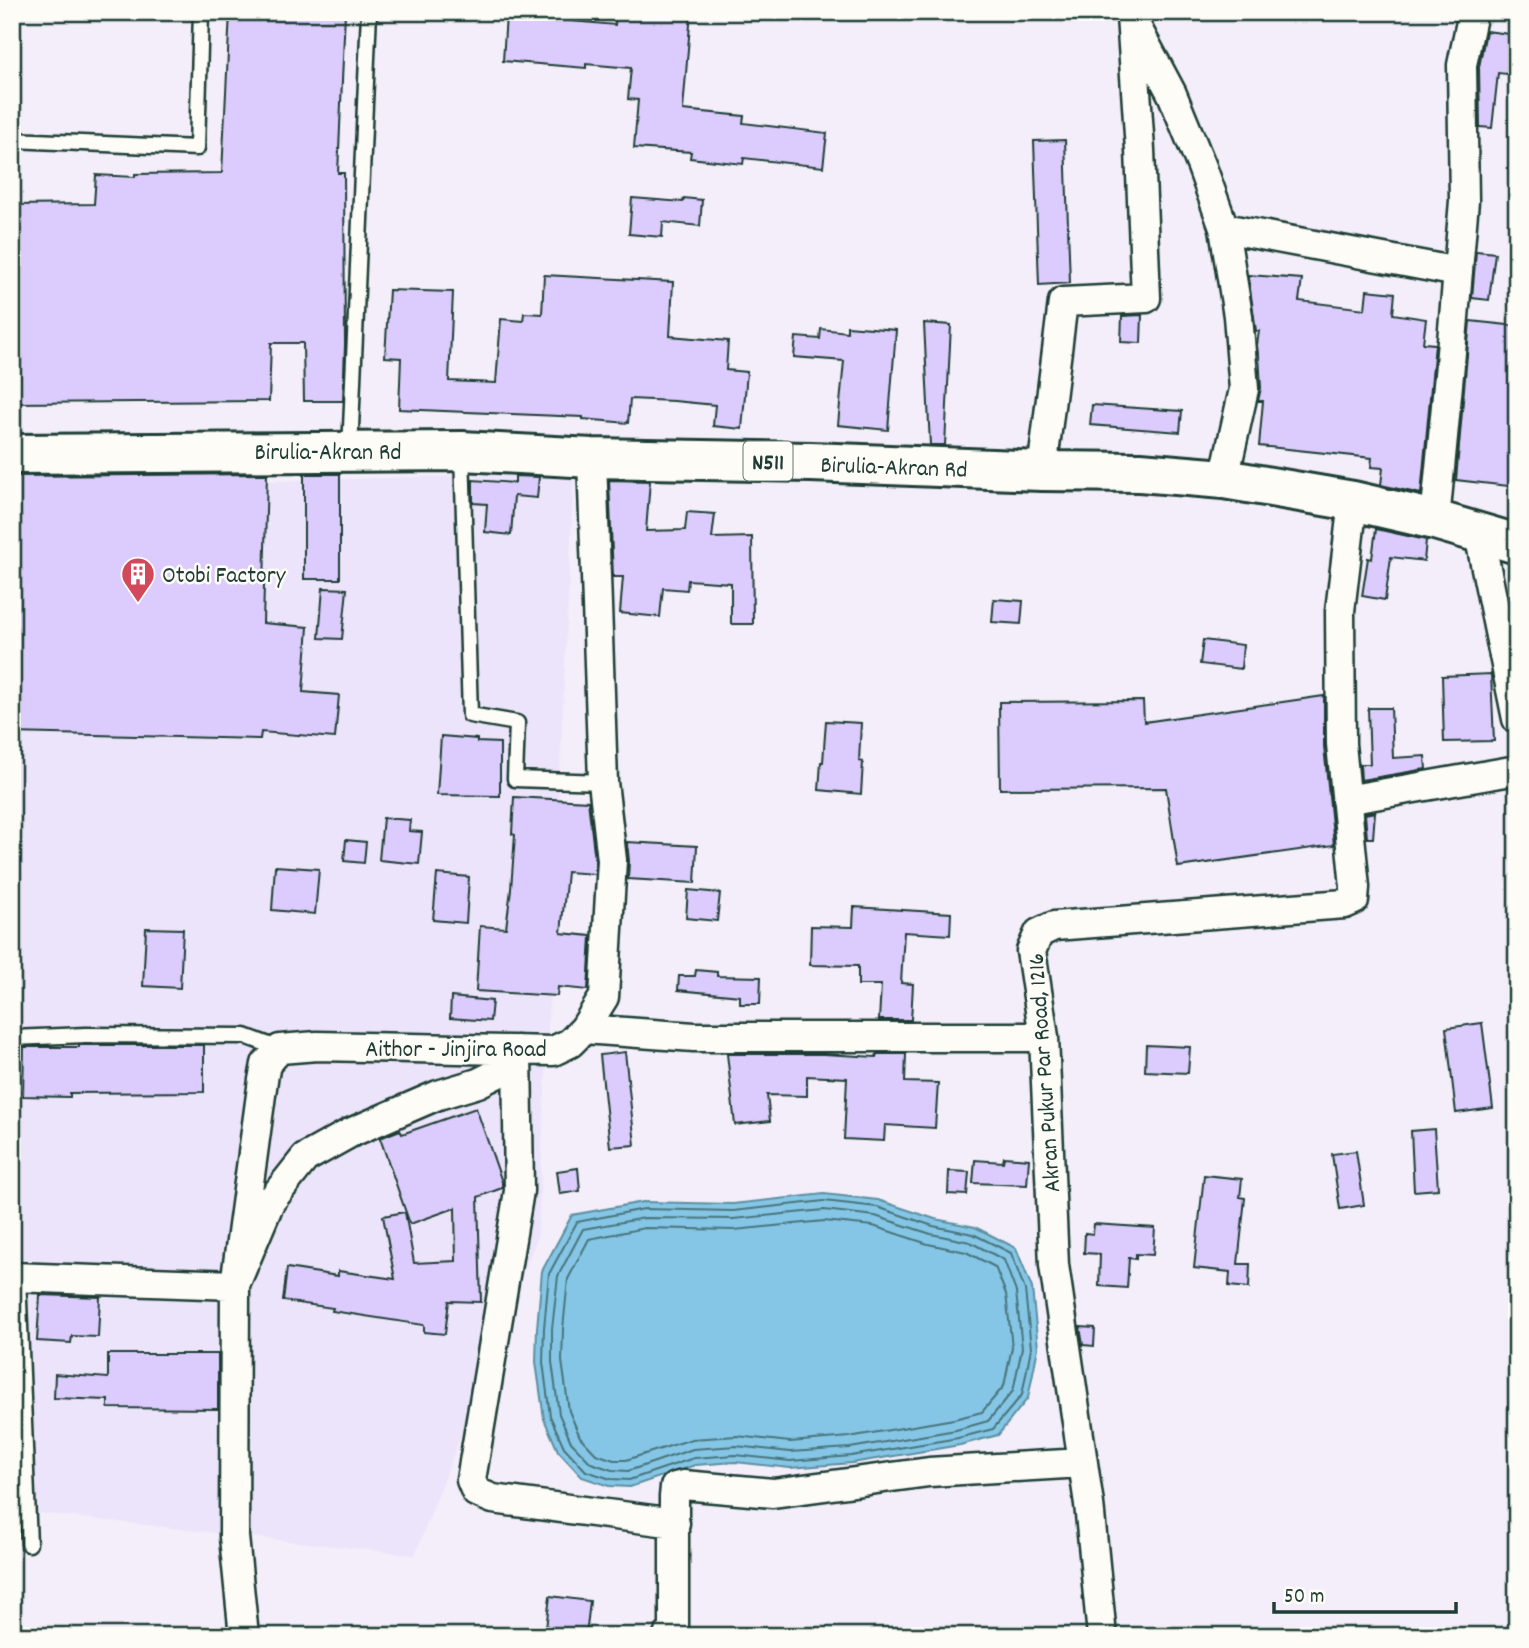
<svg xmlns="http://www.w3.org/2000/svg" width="1529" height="1648" font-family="Dekko,sans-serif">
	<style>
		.built { fill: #ece4fa }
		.water { fill: #85c6e6; stroke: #5c8f9f; stroke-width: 2 }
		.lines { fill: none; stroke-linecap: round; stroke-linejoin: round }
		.shore { stroke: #48747b; stroke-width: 2 }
		.building { fill: #dcccfe; stroke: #1f3d34; stroke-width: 2 }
		.service-casing { stroke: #1f3d34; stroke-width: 19 }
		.minor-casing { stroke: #1f3d34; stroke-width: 33 }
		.trunk-casing { stroke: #1f3d34; stroke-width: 44 }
		.service { stroke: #fdfcf7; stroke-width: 14 }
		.minor { stroke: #fdfcf7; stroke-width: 28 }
		.trunk { stroke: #fdfcf7; stroke-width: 38 }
		.labels { text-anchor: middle; stroke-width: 5; stroke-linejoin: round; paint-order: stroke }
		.shield { fill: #fdfcf7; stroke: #62766e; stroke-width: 2 }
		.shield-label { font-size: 23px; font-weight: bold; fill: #1f3d34 }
		.street-label { font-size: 24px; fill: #1f3d34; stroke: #fdfcf7 }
		.poi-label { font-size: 24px; fill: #1f3d34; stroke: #fdfcf7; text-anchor: start }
	</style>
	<rect width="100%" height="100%" fill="#f3eef9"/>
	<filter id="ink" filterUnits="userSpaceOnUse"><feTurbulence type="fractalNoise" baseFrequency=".0143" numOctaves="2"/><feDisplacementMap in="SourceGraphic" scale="14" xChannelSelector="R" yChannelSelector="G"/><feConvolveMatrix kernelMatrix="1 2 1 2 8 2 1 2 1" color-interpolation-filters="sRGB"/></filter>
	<g filter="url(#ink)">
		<path class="built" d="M574 473 538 1235 415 1555 12 1510V488Z"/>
		<path class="water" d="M824 1194 878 1200 935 1219 975 1227 1016 1248 1032 1288 1038 1348 1028 1398 998 1435 960 1445 852 1463 790 1468 735 1462 695 1465 630 1487 609 1486 582 1477 558 1451 544 1419 536 1362 537 1328 542 1271 572 1215 643 1202 733 1204Z"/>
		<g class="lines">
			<path class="shore" d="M824 1201 877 1207 933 1226 973 1234 1011 1253 1025 1290 1031 1348 1022 1395 993 1429 958 1438 851 1456 790 1461 735 1455 694 1458 629 1480 611 1479 586 1471 564 1447 550 1416 543 1362 544 1328 549 1274 577 1222 644 1209 733 1211Z
				M824 1210 875 1216 931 1234 970 1242 1004 1260 1016 1292 1022 1348 1013 1391 988 1421 956 1430 850 1448 790 1452 736 1446 693 1449 628 1471 612 1470 591 1463 571 1442 559 1414 552 1362V1329L558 1276 583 1229 645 1218 733 1219Z
				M824 1221 873 1226 928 1244 966 1252 995 1267 1006 1294 1012 1347 1004 1386 982 1412 954 1419 849 1437 790 1442 737 1436 692 1439 626 1460H614L596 1454 580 1437 569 1411 562 1361 563 1329 568 1279 589 1239 645 1228 734 1230Z"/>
		</g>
		<path class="building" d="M230 12H345L338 173H344L345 345 343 401H304L303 343H271L269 401 12 403V205L94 204 96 175 135 177V174L222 173Z
			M616 12H691L683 110 744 116 743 123 827 133 823 167 744 158 743 164 690 158 691 152 634 148 638 100 628 99 631 68 586 64V68L503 61 506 15 615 25Z
			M1486 31 1517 35V75L1498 73 1492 128 1480 127 1479 67Z
			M1065 140 1070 283 1039 285 1034 141Z
			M632 198 683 202 684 198 702 200 700 226 663 222 662 237 629 234Z
			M1476 251 1495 253 1489 300 1472 298Z
			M544 275 673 282 670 336 728 341 726 370 747 372 742 429 713 426 715 405 674 401 630 399 628 423 583 419V417L399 409 401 358 385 357 389 290 453 292 449 381 496 383 501 319 523 321 524 313 542 314Z
			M1248 275 1302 279 1299 301 1365 309 1367 290 1395 293 1393 314 1426 319 1423 343 1435 344 1421 494 1381 485 1383 468 1371 467 1372 458 1259 446 1263 401H1258L1261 388 1259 355 1258 354 1257 345 1259 331H1256Z
			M1142 315 1141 343 1121 342 1122 316Z
			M1470 321 1517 326V487L1456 480Z
			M924 323 951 325 945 445H930Z
			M847 326 896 330 888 430 838 425 844 361 794 357 796 337 820 339 821 329 847 332Z
			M1092 405 1182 411 1180 432 1090 425Z
			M264 474H267L263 623 308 627 303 692 339 695 335 738 261 732 260 739 12 733V476Z
			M304 474H340V579H304Z
			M515 476 539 477 537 498 514 496 511 535 485 532 487 504 473 503V480L515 483Z
			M609 480 650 481 646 531 685 530 687 512 715 514 712 538 752 537 753 624H731V583L688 580 687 590 663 588 660 617 620 613 623 577H613Z
			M1376 529 1426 540 1424 561 1391 557 1385 600 1362 596 1368 558 1372 559Z
			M323 588 347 589 342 639 319 638Z
			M994 599 1023 601 1021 624 992 622Z
			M1203 640 1243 645 1241 669 1200 664Z
			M1491 674 1494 741 1444 742 1442 676Z
			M1324 696V746L1334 845 1178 867 1166 788 1000 789 999 702 1143 701 1144 722Z
			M1368 708H1391L1393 758 1425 756 1426 769 1361 780 1360 764H1370Z
			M826 721 861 723 859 761 863 762 861 794 819 790 821 762H823Z
			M441 736 477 739V742L500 743V796L437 795Z
			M514 797 588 801 595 860V874L567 872 561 933 591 936 588 990 558 987 557 996 476 991 480 926 506 928 511 889 515 835 512 834Z
			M1375 812 1373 838H1367L1365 814Z
			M383 818 410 820 409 831 422 832 419 864 379 860Z
			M346 840 366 842 364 863 344 861Z
			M627 842 697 846 695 883 628 879 629 861Z
			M275 866 319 869 315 914 272 910Z
			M437 874 469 877 466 923 433 920Z
			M688 890 720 893 717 921 686 918Z
			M854 907 951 913 950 935 904 932 901 983 913 984 911 1020H879L881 985H858V966L810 965 811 926 853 927Z
			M146 928 183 929 180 988 143 986Z
			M696 970 717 972V976L761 977 760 1004H740V996L678 990 679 976H695Z
			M451 997 492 1001 490 1021 450 1018Z
			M1482 1023 1493 1108 1456 1113 1446 1028Z
			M79 1045H204V1092L70 1093V1097L23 1096 24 1047H79Z
			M1146 1045 1190 1047 1188 1073 1145 1071Z
			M625 1052 635 1145 610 1147 600 1055Z
			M727 1054H824L876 1057 877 1054H906L905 1082 938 1083 935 1128 885 1125 884 1141 844 1139 847 1078 807 1076V1096L767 1095 770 1121 735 1125Z
			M476 1108 502 1182V1188L478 1197 481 1302 449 1301 445 1334 424 1332V1325L332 1311 333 1308 283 1301 287 1268 338 1276V1271L395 1279 383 1216 405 1212 414 1263 456 1261 455 1208 410 1224 380 1138 400 1130 402 1134Z
			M1434 1129 1438 1189 1414 1191 1411 1131Z
			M1356 1151 1364 1205 1340 1209 1332 1154Z
			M1004 1157 1029 1159 1027 1185 973 1183 975 1160 1003 1162Z
			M578 1168 580 1191 560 1194 557 1171Z
			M949 1171 969 1172 967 1195 948 1194Z
			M1204 1175 1242 1179 1240 1197 1245 1198 1238 1264H1250L1249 1288 1229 1286 1230 1272 1194 1268Z
			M1094 1224 1155 1228 1153 1255 1136 1254V1259L1129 1258 1127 1288 1099 1286 1100 1254 1084 1253 1085 1233 1093 1234Z
			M40 1295 100 1297 98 1337 72 1336 71 1343 37 1341Z
			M1080 1327 1095 1328 1094 1346 1083 1345Z
			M108 1354H218V1409L108 1408V1400L54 1398 55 1374 108 1378Z
			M550 1596 590 1601 586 1636H545Z"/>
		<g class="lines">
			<g class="service-casing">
				<path id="service" d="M12 140 197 148 201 12
					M350 451 369 12
					M462 452 470 715 517 723 515 779 603 782
					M12 1038 86 1035 245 1036 280 1049
					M18 1277 29 1544"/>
			</g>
			<g class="minor-casing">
				<path id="minor" d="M1137 28 1172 94 1202 167 1224 228 1238 316 1244 389 1224 479
					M1224 228 1458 272
					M1042 471 1063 302 1146 298 1140 150 1131 16
					M1435 520 1450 364 1464 201 1462 65 1473 12
					M1479 534 1517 719
					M1346 800 1517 770
					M584 1029 694 1037H1044
					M517 1050 519 1191 471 1480 476 1492 493 1499 675 1523
					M12 1277 235 1285 270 1202 305 1158 350 1133 438 1095 478 1083 496 1074 517 1050
					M244 1636 234 1537 235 1285 263 1080 266 1064 280 1049 317 1046 553 1051 570 1043 584 1029 604 997 612 860 603 782 592 458
					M668 1636 674 1631V1497L675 1487 683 1485 773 1493 929 1472 1083 1463
					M1102 1636 1089 1504 1054 1265 1044 1037 1031 951 1039 933 1054 926 1345 904 1354 900 1355 887 1341 744 1340 611 1353 501"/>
			</g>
			<g class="trunk-casing">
				<path id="trunk" d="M12 454 462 451 592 458 811 462 1042 471 1140 472 1224 479 1353 501 1435 520 1517 544"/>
			</g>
			<use href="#service" class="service"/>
			<use href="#minor" class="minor"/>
			<use href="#trunk" class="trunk"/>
		</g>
	</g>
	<defs>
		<g id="building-pin" transform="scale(1.75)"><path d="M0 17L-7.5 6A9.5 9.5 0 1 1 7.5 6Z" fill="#d1495b" stroke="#fdfcf7"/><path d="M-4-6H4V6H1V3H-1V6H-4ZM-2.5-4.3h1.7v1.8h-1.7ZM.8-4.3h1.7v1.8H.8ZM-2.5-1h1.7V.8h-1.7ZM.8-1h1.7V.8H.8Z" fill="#fff"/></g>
	</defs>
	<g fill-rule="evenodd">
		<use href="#building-pin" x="138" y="574"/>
	</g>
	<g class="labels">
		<rect class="shield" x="743.5" y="441.5" width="49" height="39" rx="5"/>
		<g class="shield-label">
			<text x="768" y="469">N511</text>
		</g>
		<g class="street-label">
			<text x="328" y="459">Birulia-Akran Rd</text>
			<text transform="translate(894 466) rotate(2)" y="8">Birulia-Akran Rd</text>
			<text x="456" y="1056">Aithor - Jinjira Road</text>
			<text transform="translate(1043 1073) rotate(-94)" y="8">Akran Pukur Par Road, 1216</text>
		</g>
		<g class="poi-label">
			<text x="162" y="582">Otobi Factory</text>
		</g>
	</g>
	<rect width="1529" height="1648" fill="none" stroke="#fdfcf7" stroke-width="42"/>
	<rect x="21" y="21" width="1487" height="1606" fill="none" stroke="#1f3d34" stroke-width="2.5" filter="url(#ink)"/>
	<path d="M1274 1602v10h182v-10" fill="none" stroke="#1f3d34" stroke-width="3.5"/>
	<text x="1284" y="1602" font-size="21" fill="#1f3d34" stroke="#fdfcf7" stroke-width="5" paint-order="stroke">50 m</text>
</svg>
